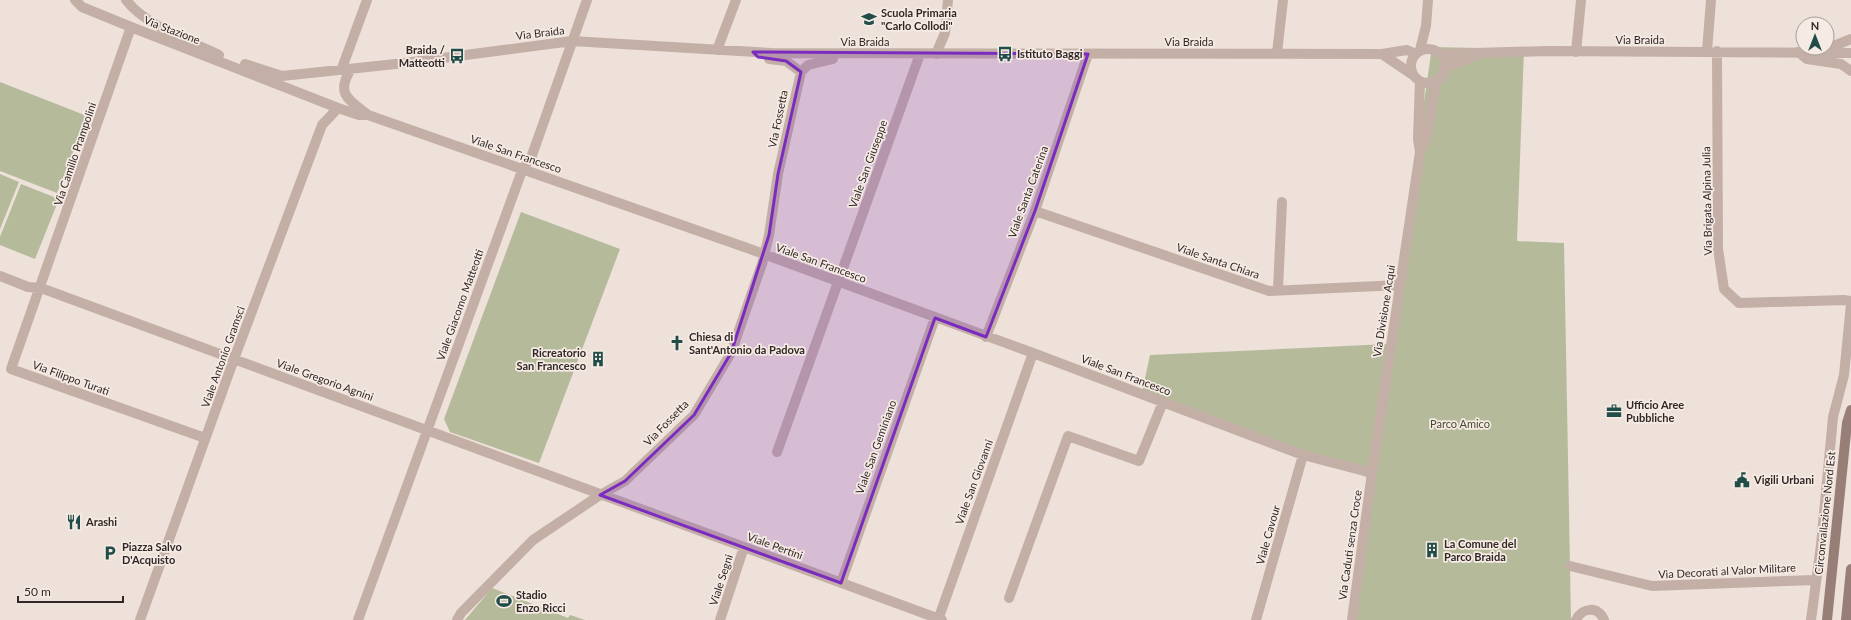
<svg xmlns="http://www.w3.org/2000/svg" width="1851" height="620" font-family="Lato,sans-serif">
	<style>
		.green { fill: #b5ba9b }
		.lines { fill: none; stroke-linecap: round; stroke-linejoin: round }
		.street { stroke: #c4afa7; stroke-width: 10 }
		.secondary { stroke: #977f78; stroke-width: 10 }
		.marked { fill: #7b2cbf; fill-opacity: 0.2; stroke: #7b2cbf; stroke-width: 3; stroke-linejoin: round }
		.labels { text-anchor: middle; stroke-width: 3.5; stroke-linejoin: round; paint-order: stroke }
		.poi-label { font-size: 11px; font-weight: bold; fill: #312826; stroke: #f6ebe4; text-anchor: start }
		.street-label { font-size: 11px; fill: #312826; stroke: #f6ebe4 }
		.park-label { font-size: 11px; fill: #464c2d; stroke: #f6ebe4 }
	</style>
	<rect width="100%" height="100%" fill="#ede1d9"/>
	<path class="green" d="M1432 47 1524 49 1517 241 1564 243 1571 620H1349L1367 477 1141 397 1150 355 1389 344Z
		M0 82 87 116 57 193 0 171Z
		M0 174 19 182 0 229Z
		M21 184 59 199 35 259 0 245V237Z
		M521 212 620 249 539 463 450 432 444 419Z
		M492 588 568 618 570 615 585 620H465Z"/>
	<g class="lines">
		<path class="street" d="M75 0 82 7 131 27 338 108 359 115H368L750 249 1033 353 1303 455 1372 473
			M126 0C146 26 190 41 219 55
			M131 27 11 369 205 438
			M1411 66a17 17 0 1 1 34 0a17 17 0 1 1-34 0Z
			M717 50 736 0
			M1420 50 1426 26 1428 0
			M1824 50 1851 39
			M1707 51 1711 0
			M1717 51 1718 249 1724 289 1739 303 1844 300 1851 301
			M1576 52 1581 0
			M1798 52 1807 59 1841 64 1851 71
			M1277 53 1283 0
			M936 54 945 33 948 0
			M1382 54 1413 75
			M1440 54 1548 51 1851 53
			M769 59 786 61 801 72
			M245 64 282 76 405 63 572 41 772 53 1382 54 1407 50 1416 54
			M342 68 367 0
			M1444 68 1476 55
			M351 69C335 94 349 100 368 115
			M1420 152 1426 140 1436 80
			M1035 211 1269 291 1400 285
			M0 276 28 287 41 288 942 620
			M1278 290 1282 202
			M986 337 1035 211 1088 54
			M777 452 920 54
			M1570 566 1652 586 1815 580
			M841 583 935 318
			M1009 598 1068 436 1139 461 1163 402
			M140 620 234 359 322 125 338 108
			M358 620 523 168 531 158 587 0
			M457 620 461 613 533 540 600 495 625 481 694 415 731 353 762 264 769 235 778 174 801 72 808 65 833 59
			M720 620 744 547
			M938 620 1033 353
			M1256 620 1303 455
			M1352 620 1372 473 1420 152 1418 139 1420 81
			M1576 620C1582 607 1599 606 1604 620
			M1811 620 1821 545 1833 417 1844 375 1851 304"/>
		<path class="secondary" d="M1827 620 1847 423 1851 410
			M1846 620 1851 569"/>
	</g>
	<path class="marked" d="M753 52 1088 54 1035 211 986 337 935 318 841 583 600 495 625 481 694 415 731 353 769 235 778 174 801 72 786 61 758 57Z"/>
	<defs>
		<g id="school-bare" transform="scale(1.2)"><path d="M0-5L7-2L0 1L-7-2ZM-4 1L0 2.5L4 1V4Q0 6-4 4Z" fill="#214d49" stroke="#f6ebe4" stroke-width="2.5" paint-order="stroke"/></g>
		<g id="bus-bare" transform="scale(1.2)"><path d="M-5-6H5V4H4V6H2V4H-2V6H-4V4H-5ZM-3.5-4V0h7V-4ZM-3.5 1.2v1.5H-2V1.2ZM2 1.2v1.5H3.5V1.2Z" fill="#214d49" stroke="#f6ebe4" stroke-width="2.5" paint-order="stroke"/></g>
		<g id="church-bare" transform="scale(1.2)"><path d="M-1.2-6h2.4v3.5h3.3v2.4h-3.3V6h-2.4V-.1h-3.3v-2.4h3.3Z" fill="#214d49" stroke="#f6ebe4" stroke-width="2.5" paint-order="stroke"/></g>
		<g id="building-bare" transform="scale(1.2)"><path d="M-4-6H4V6H1V3H-1V6H-4ZM-2.5-4.3h1.7v1.8h-1.7ZM.8-4.3h1.7v1.8H.8ZM-2.5-1h1.7V.8h-1.7ZM.8-1h1.7V.8H.8Z" fill="#214d49" stroke="#f6ebe4" stroke-width="2.5" paint-order="stroke"/></g>
		<g id="office-bare" transform="scale(1.2)"><path d="M-6-3h4V-5.5h4V-3h4V5H-6ZM-1-4.5V-3h2v-1.5ZM-6 0V1H6V0Z" fill="#214d49" stroke="#f6ebe4" stroke-width="2.5" paint-order="stroke"/></g>
		<g id="civic-bare" transform="scale(1.2)"><path d="M-.6-6.5H3V-4.5H.6V-3L4-1V1h2V6H-6V1h2V-1L-.6-3ZM-1.2 2.5V6h2.4V2.5Z" fill="#214d49" stroke="#f6ebe4" stroke-width="2.5" paint-order="stroke"/></g>
		<g id="restaurant-bare" transform="scale(1.2)"><path d="M-5-6h1v4h1v-4h1v4h1v-4h1v5L-1.5 .5V6h-2V.5L-5-1ZM5-6V6H3V1.5H1.5Q1.5-4 5-6Z" fill="#214d49" stroke="#f6ebe4" stroke-width="2.5" paint-order="stroke"/></g>
		<g id="parking-bare" transform="scale(1.2)"><path d="M-3.5-5.5H1a3.5 3.5 0 0 1 0 7H-1V5.5H-3.5ZM-1-3.4V-.6H.8a1.4 1.4 0 0 0 0-2.8Z" fill="#214d49" stroke="#f6ebe4" stroke-width="2.5" paint-order="stroke"/></g>
		<g id="stadium-bare" transform="scale(1.2)"><path d="M0-5a6.5 5 0 1 0 0 10a6.5 5 0 1 0 0-10ZM-3.5-1.8h7v3.6h-7Z" fill="#214d49" stroke="#f6ebe4" stroke-width="2.5" paint-order="stroke"/></g>
	</defs>
	<g fill-rule="evenodd">
		<use href="#school-bare" x="869" y="19"/>
		<use href="#bus-bare" x="1005" y="54"/>
		<use href="#bus-bare" x="457" y="56"/>
		<use href="#church-bare" x="677" y="343"/>
		<use href="#building-bare" x="598" y="359"/>
		<use href="#office-bare" x="1614" y="411"/>
		<use href="#civic-bare" x="1742" y="480"/>
		<use href="#restaurant-bare" x="74" y="522"/>
		<use href="#building-bare" x="1432" y="550"/>
		<use href="#parking-bare" x="110" y="553"/>
		<use href="#stadium-bare" x="504" y="601"/>
	</g>
	<g class="labels">
		<g class="poi-label">
			<text x="881" y="17">Scuola Primaria<tspan x="881" dy="13">"Carlo Collodi"</tspan></text>
			<text x="445" y="54" text-anchor="end">Braida /<tspan x="445" dy="13">Matteotti</tspan></text>
			<text x="1017" y="58">Istituto Baggi</text>
			<text x="689" y="341">Chiesa di<tspan x="689" dy="13">Sant'Antonio da Padova</tspan></text>
			<text x="586" y="357" text-anchor="end">Ricreatorio<tspan x="586" dy="13">San Francesco</tspan></text>
			<text x="1626" y="409">Ufficio Aree<tspan x="1626" dy="13">Pubbliche</tspan></text>
			<text x="1754" y="484">Vigili Urbani</text>
			<text x="86" y="526">Arashi</text>
			<text x="1444" y="548">La Comune del<tspan x="1444" dy="13">Parco Braida</tspan></text>
			<text x="122" y="551">Piazza Salvo<tspan x="122" dy="13">D'Acquisto</tspan></text>
			<text x="516" y="599">Stadio<tspan x="516" dy="13">Enzo Ricci</tspan></text>
		</g>
		<g class="street-label">
			<text transform="translate(172 30) rotate(21)" y="4">Via Stazione</text>
			<text transform="translate(540 33) rotate(-7)" y="4">Via Braida</text>
			<text x="1640" y="44">Via Braida</text>
			<text x="865" y="46">Via Braida</text>
			<text x="1189" y="46">Via Braida</text>
			<text transform="translate(778 119) rotate(-78)" y="4">Via Fossetta</text>
			<text transform="translate(75 154) rotate(-71)" y="4">Via Camillo Prampolini</text>
			<text transform="translate(516 154) rotate(19)" y="4">Viale San Francesco</text>
			<text transform="translate(868 164) rotate(-70)" y="4">Viale San Giuseppe</text>
			<text transform="translate(1028 192) rotate(-70)" y="4">Viale Santa Caterina</text>
			<text transform="translate(1707 201) rotate(-91)" y="4">Via Brigata Alpina Julia</text>
			<text transform="translate(1218 261) rotate(19)" y="4">Viale Santa Chiara</text>
			<text transform="translate(821 263) rotate(20)" y="4">Viale San Francesco</text>
			<text transform="translate(460 305) rotate(-70)" y="4">Viale Giacomo Matteotti</text>
			<text transform="translate(1384 311) rotate(-81)" y="4">Via Divisione Acqui</text>
			<text transform="translate(223 357) rotate(-70)" y="4">Viale Antonio Gramsci</text>
			<text transform="translate(1126 375) rotate(21)" y="4">Viale San Francesco</text>
			<text transform="translate(71 378) rotate(20)" y="4">Via Filippo Turati</text>
			<text transform="translate(325 380) rotate(20)" y="4">Viale Gregorio Agnini</text>
			<text transform="translate(666 423) rotate(-46)" y="4">Via Fossetta</text>
			<text transform="translate(876 447) rotate(-70)" y="4">Viale San Geminiano</text>
			<text transform="translate(974 482) rotate(-70)" y="4">Viale San Giovanni</text>
			<text transform="translate(1825 513) rotate(-84)" y="4">Circonvallazione Nord Est</text>
			<text transform="translate(1268 535) rotate(-74)" y="4">Viale Cavour</text>
			<text transform="translate(1350 545) rotate(-82)" y="4">Via Caduti senza Croce</text>
			<text transform="translate(775 546) rotate(20)" y="4">Viale Pertini</text>
			<text transform="translate(1727 571) rotate(-3)" y="4">Via Decorati al Valor Militare</text>
			<text transform="translate(721 580) rotate(-72)" y="4">Viale Segni</text>
		</g>
		<g class="park-label">
			<text x="1460" y="428">Parco Amico</text>
		</g>
	</g>
	<g transform="translate(1815 36)"><circle r="19" fill="#f6ebe4" stroke="#a79d98"/>
	<path d="M0-3L7 15L0 10L-7 15Z" fill="#214d49"/>
	<text y="-6" font-size="11" font-weight="bold" text-anchor="middle" fill="#312826">N</text>
	</g>
	<path d="M18 596v6h105v-6" fill="none" stroke="#312826" stroke-width="2"/>
	<text x="24" y="596" font-size="12" fill="#312826" stroke="#f6ebe4" stroke-width="3" paint-order="stroke">50 m</text>
</svg>
